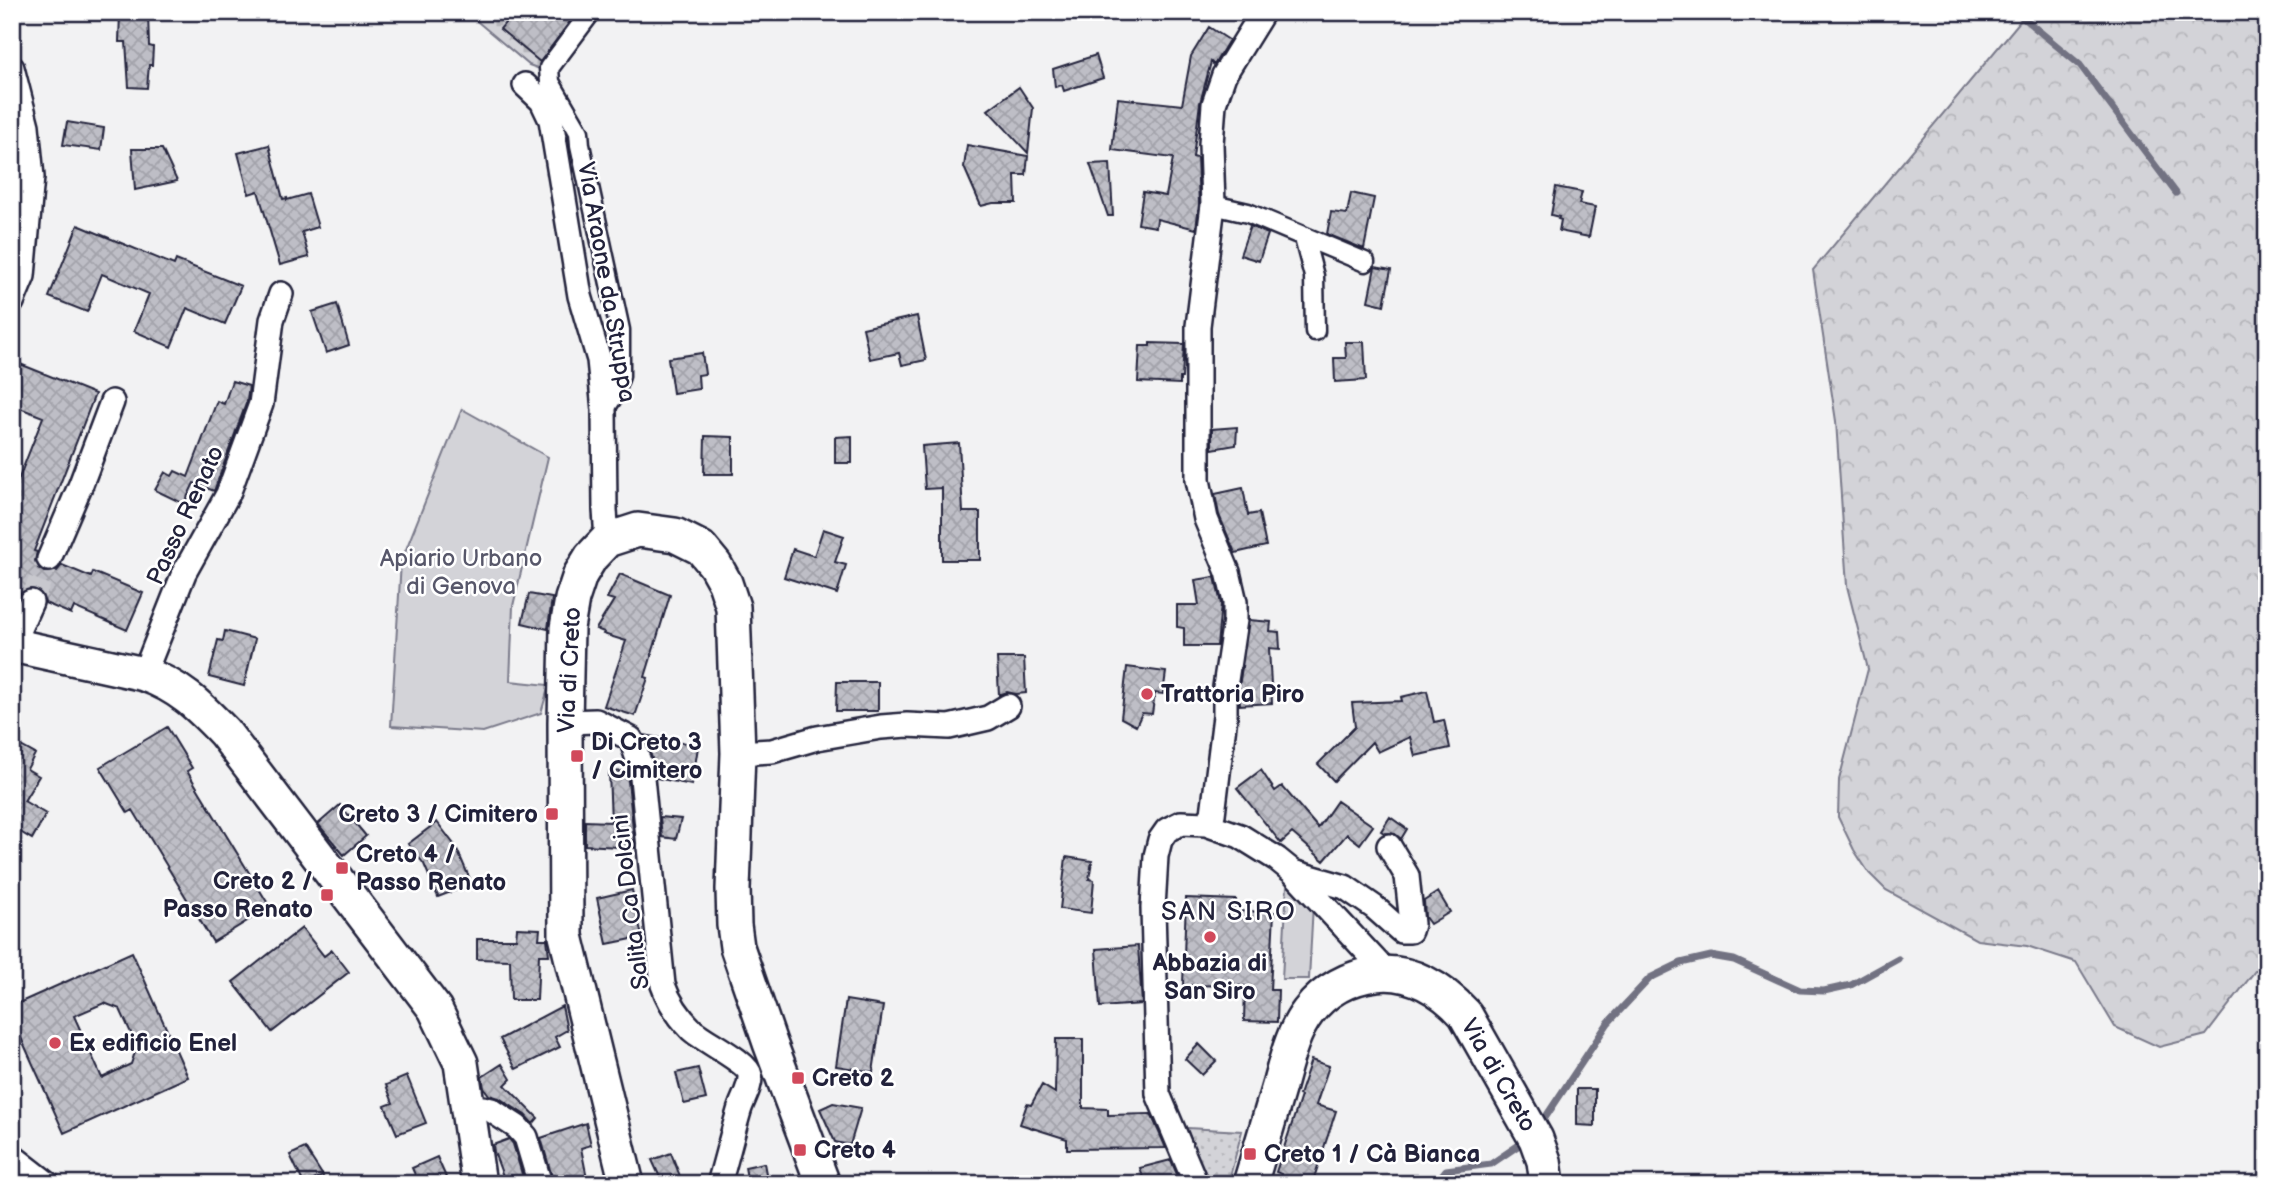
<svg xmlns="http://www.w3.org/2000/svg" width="2279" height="1196" font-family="'Balsamiq Sans',sans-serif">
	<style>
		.grass { fill: url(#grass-dots); stroke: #7a7a8a; stroke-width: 2 }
		.forest { fill: url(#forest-crowns); stroke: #7a7a8a; stroke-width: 2 }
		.cemetery { fill: url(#cemetery-stones); stroke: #7a7a8a; stroke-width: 2 }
		.garden { fill: #d3d3d8; stroke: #7a7a8a; stroke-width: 2 }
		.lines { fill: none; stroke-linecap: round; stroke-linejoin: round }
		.stream { stroke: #727282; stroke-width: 7 }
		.building { fill: url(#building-cross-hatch); stroke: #22223b; stroke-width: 2; fill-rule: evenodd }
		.minor-tunnel { stroke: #c8c8ce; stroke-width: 23; stroke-dasharray: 23 11; stroke-linecap: butt }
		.pedestrian-casing { stroke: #22223b; stroke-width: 23 }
		.minor-casing { stroke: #22223b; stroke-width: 28 }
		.secondary-casing { stroke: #22223b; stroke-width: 38 }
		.pedestrian { stroke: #fff; stroke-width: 18 }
		.minor { stroke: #fff; stroke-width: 23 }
		.secondary { stroke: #fff; stroke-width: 33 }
		.poi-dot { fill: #d1495b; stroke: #fff; stroke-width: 2.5 }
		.labels { text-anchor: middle; stroke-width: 5; stroke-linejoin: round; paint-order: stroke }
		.street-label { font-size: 24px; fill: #22223b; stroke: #fff }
		.park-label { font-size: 24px; fill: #57576a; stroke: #fff }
		.poi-label { font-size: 24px; font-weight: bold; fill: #22223b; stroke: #fff; text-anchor: start }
		.neighbourhood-label { font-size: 26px; letter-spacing: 2px; fill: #22223b; stroke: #fff }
	</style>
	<defs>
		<pattern id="grass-dots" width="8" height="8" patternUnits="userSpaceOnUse" patternTransform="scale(1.75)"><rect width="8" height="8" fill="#d3d3d8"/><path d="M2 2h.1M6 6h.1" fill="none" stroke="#b5b5ba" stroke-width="1.8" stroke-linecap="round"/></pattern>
		<pattern id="forest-crowns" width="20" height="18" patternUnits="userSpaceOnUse" patternTransform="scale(1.75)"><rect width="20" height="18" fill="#d3d3d8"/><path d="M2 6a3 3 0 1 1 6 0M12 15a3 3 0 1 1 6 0" fill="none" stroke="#b5b5ba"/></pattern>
		<pattern id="cemetery-stones" width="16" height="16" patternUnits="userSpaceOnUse" patternTransform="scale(1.75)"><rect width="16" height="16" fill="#d3d3d8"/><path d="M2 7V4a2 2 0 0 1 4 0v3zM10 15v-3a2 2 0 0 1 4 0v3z" fill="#b5b5ba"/></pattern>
		<pattern id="building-cross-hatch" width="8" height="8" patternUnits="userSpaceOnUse" patternTransform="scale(1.75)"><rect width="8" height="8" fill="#bebec6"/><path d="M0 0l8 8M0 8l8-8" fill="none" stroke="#a3a3ab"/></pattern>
	</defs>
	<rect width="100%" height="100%" fill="#f2f2f3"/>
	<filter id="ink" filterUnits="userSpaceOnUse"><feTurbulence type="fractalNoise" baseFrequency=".0143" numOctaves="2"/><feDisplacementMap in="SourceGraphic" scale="14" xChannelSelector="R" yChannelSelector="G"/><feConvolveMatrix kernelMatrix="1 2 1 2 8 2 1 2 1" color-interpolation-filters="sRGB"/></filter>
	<g filter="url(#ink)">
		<path class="grass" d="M1187 1128 1242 1131 1228 1184H1205Z"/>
		<path class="forest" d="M2068 12H2267V968L2255 971 2206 1035 2159 1047 2115 1027 2076 962 2027 946 1977 940 1886 890 1869 873 1854 850 1838 817 1839 780 1868 669 1847 586 1836 421 1813 270 2021 20Z"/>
		<path class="cemetery" d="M466 12H580L540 69 529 65Z"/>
		<path class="garden" d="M462 409 548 457 513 606 510 681 549 685 541 713 483 732 391 726 401 562Z
			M1287 885 1313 904 1309 979H1282Z"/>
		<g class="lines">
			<path class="stream" d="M2016 12 2080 65 2176 193
				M1545 1118 1608 1023 1650 978 1681 963 1711 956 1734 960 1800 990 1824 991 1851 985 1898 959
				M1435 1184 1446 1170 1491 1164 1519 1145"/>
		</g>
		<path class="building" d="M120 12H148L149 46 153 47 152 65H149L147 88 129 87 126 42H119Z
			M514 12H577L540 62 500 29Z
			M1209 27 1229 40 1214 65 1211 62 1200 103 1193 157 1197 158 1199 204 1196 229 1157 219 1156 227 1138 224 1143 192 1166 196 1173 158 1112 150 1118 98 1182 105 1191 56Z
			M1096 55 1103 78 1064 91 1062 85 1055 87 1053 69Z
			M1019 87 1033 108 1028 153 988 110Z
			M67 122 104 128 101 150 63 145Z
			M269 145 283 199 287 198V200L308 194 318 227 302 232 309 257 280 265 258 191 249 194 238 153Z
			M967 145 1028 156 1026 175H1015L1016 203H993L981 206 964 167Z
			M132 149H162L177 181 135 190Z
			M1110 163 1113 216H1108L1090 164Z
			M1556 187 1582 192 1579 204 1595 207 1589 237 1559 231 1561 220 1558 219 1559 217 1551 215Z
			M1351 193 1374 198 1364 249 1327 234 1331 212 1347 214Z
			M78 225 174 265 176 260 241 286 225 324 187 308 171 347 134 331 149 294 102 274 87 312 49 297Z
			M1250 226 1268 234 1259 261 1240 255Z
			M1375 267 1391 270 1384 305 1368 301Z
			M337 304 349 345 326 353 312 312Z
			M917 316 926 360 902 365 899 353 870 359 863 328Z
			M1345 342H1364L1366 380 1335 382 1334 358H1346Z
			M1150 343 1184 344 1182 378H1180V384L1138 382 1140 346H1150Z
			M702 353 705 374 698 375 699 389 673 393 668 358Z
			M20 364 95 394 34 551 37 552 35 561 38 568 44 572 57 571 62 565 91 577 93 572 143 593 127 630 74 607 71 614 45 603 43 594 36 589 29 588 21 593 12 590V496L43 417 12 405V385Z
			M232 381 249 386 247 401 214 491 194 483 184 504 155 490 165 472 172 476 175 471 188 477 217 401 224 404Z
			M1237 427 1236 445 1212 449V429Z
			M705 436 733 437V474H704Z
			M852 436V463H835V437Z
			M959 443 963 512H980V560H942V488L925 489 922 446Z
			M1243 488 1248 515 1259 513 1266 546 1235 553 1219 515 1215 494Z
			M823 529 844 536 835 562 846 565 837 594 784 577 793 549 814 556Z
			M620 574 670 595 645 677 648 678 635 716 604 706 626 641 603 634 604 632 596 629 614 600 607 598Z
			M1215 577 1221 604 1217 646H1184V628L1177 627V605H1199L1195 580Z
			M529 594 552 598 548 629 522 623Z
			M1249 620 1271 622 1270 631 1279 632 1280 649 1269 648 1272 703 1240 705 1239 687Z
			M225 631 255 639 244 686 209 677 218 640 223 641Z
			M997 658H1024L1026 693 1016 694 1007 692 999 695Z
			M1127 667 1166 672 1163 694 1155 693 1152 714 1142 713 1136 726 1121 718Z
			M837 682H878V711H836Z
			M1427 691 1434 722 1444 720 1450 748 1415 756 1410 737 1378 752 1372 742 1334 781 1318 764 1355 727 1352 703 1402 701 1401 697Z
			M167 727 192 768 187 771 270 907 213 942 133 810 128 813 100 767Z
			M644 735 682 742 698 747 692 785 656 778 654 764Z
			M12 741 35 754 27 769 39 776 24 801 46 814 32 839 12 827Z
			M1261 770 1275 791 1282 786 1318 828 1337 801 1373 826 1360 844 1347 834 1324 861 1292 833 1281 843 1237 788Z
			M627 771 635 848 585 845V821L611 822 609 772Z
			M340 805 366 836 344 855 318 824Z
			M660 817 681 819 676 839 662 837Z
			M1390 817 1407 829 1401 839 1395 834 1384 833 1381 831Z
			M437 822 456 847 472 884 438 897 424 864 408 844Z
			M1066 857 1092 861 1089 879 1094 880 1091 913 1060 909Z
			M632 890 642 937 607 944 597 898Z
			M1438 892 1450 912 1430 924 1425 917 1424 901Z
			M1186 898 1236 900 1235 911 1274 912 1270 990H1278L1277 1022 1244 1021 1245 986 1183 985Z
			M302 928 324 956 332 950 349 972 272 1032 233 982Z
			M517 928 540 929 539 939H547L549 955H539L537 1000H511L510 960 477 959V939H516Z
			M1138 946 1142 1004 1100 1007 1096 949Z
			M132 952 188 1077 64 1133 12 1018V1006ZM104 1003 120 1009 137 1046 131 1064 102 1078 74 1016Z
			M846 1000 883 1006 873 1072 836 1066Z
			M562 1006 567 1030 555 1037 560 1047 516 1069 500 1039Z
			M1056 1039H1083V1108L1108 1109V1115L1151 1114 1166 1148 1067 1149V1139L1020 1124 1027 1104 1031 1105 1042 1085 1055 1093Z
			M1199 1044 1216 1061 1202 1075 1185 1059Z
			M1311 1060 1329 1066 1316 1105 1336 1111 1312 1184H1278L1281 1174 1276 1172 1301 1096 1299 1095Z
			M502 1064 511 1079 505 1085 538 1118 533 1124 525 1115 499 1098 489 1095 484 1088 482 1077Z
			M698 1068 706 1099 684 1104 676 1073Z
			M407 1076 426 1123 397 1134 385 1106 393 1103 386 1085Z
			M1577 1089H1595V1126L1577 1125Z
			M833 1103 861 1108 850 1145 835 1142 820 1109Z
			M586 1123 591 1145 581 1148 587 1178 554 1184 541 1138Z
			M509 1139 513 1144 525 1184H506L494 1152 493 1145Z
			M305 1148 323 1176 304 1184 290 1155Z
			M671 1153 683 1184H663L652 1160Z
			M437 1157 449 1184H419L412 1168Z
			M1171 1160 1181 1184H1145L1140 1168Z
			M764 1163 768 1184H748L745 1167Z"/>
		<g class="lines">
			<path class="minor-tunnel" d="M31 602 49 559"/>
			<g class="pedestrian-casing">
				<path id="pedestrian" d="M591 12 549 68 550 82 579 132 580 145 620 330V376L612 398 604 410
					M1213 205 1248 213 1365 262
					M1304 238 1314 276 1315 331"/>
			</g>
			<g class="minor-casing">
				<path id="minor" d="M12 68 27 126 32 177 23 276 12 302
					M525 85 542 101 551 120 580 296 599 360 604 410 605 510 607 540
					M49 559 81 484 112 402
					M12 644 31 602
					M144 674 184 573 228 494 261 404 272 320 281 294
					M565 722 596 721 631 739 641 768 663 985C669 1002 679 1017 692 1030 704 1041 748 1062 750 1075 751 1087 742 1100 739 1111 732 1135 726 1160 719 1184
					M738 753 772 751 817 738 881 727 907 725 949 727 988 718 1008 706
					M1206 824 1213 814 1225 716V687L1235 620V602L1228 572 1206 519 1198 480V326L1213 205 1211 144 1214 104 1224 75 1263 12
					M1293 872 1345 887 1374 907 1401 931H1410L1412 924 1407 876 1389 846
					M468 1109 483 1108 491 1110 517 1127 526 1137 540 1184
					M12 1156 48 1184
					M1196 1184 1158 1094 1153 908 1156 856 1160 840 1167 830 1181 823 1206 824 1240 836 1277 859 1293 872 1386 972"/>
			</g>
			<g class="secondary-casing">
				<path id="secondary" d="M12 645 144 674C180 687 198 705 224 732L435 1009 461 1063 479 1184
					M627 1184 566 936 565 722 567 628 572 599 580 575 591 557 607 540 638 530 675 535 701 548 715 565 725 583 733 607 738 753 733 889 734 925 737 947 770 1043 823 1184
					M1250 1184C1260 1151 1269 1119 1279 1086 1286 1061 1292 1033 1308 1012 1325 990 1349 977 1376 974 1411 969 1443 990 1465 1014L1536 1139 1544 1161 1547 1184"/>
			</g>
			<use href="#pedestrian" class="pedestrian"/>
			<use href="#minor" class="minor"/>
			<use href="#secondary" class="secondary"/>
		</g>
	</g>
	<g class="poi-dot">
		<circle cx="1147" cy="694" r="7"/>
		<rect x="570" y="749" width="14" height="14" rx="3.5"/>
		<rect x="545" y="807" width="14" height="14" rx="3.5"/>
		<rect x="335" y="861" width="14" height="14" rx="3.5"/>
		<rect x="320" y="888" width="14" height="14" rx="3.5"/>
		<circle cx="1210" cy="937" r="7"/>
		<circle cx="55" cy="1043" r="7"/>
		<rect x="791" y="1071" width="14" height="14" rx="3.5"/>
		<rect x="793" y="1143" width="14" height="14" rx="3.5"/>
		<rect x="1243" y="1147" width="14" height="14" rx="3.5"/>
	</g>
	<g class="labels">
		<g class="street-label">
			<text transform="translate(607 282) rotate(80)" y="8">Via Araone da Struppa</text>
			<text transform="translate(185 515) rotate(-65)" y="8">Passo Renato</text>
			<text transform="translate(569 670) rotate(-87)" y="8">Via di Creto</text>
			<text transform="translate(630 902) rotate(-97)" y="8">Salita Ca Dolcini</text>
			<text transform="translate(1499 1075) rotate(60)" y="8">Via di Creto</text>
		</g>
		<g class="park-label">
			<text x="461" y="566">Apiario Urbano<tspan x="461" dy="28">di Genova</tspan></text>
		</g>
		<g class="poi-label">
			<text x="1161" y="702">Trattoria Piro</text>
			<text x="591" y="750">Di Creto 3<tspan x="591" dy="28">/ Cimitero</tspan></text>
			<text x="538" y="822" text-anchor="end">Creto 3 / Cimitero</text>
			<text x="356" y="862">Creto 4 /<tspan x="356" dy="28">Passo Renato</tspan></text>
			<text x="313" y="889" text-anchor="end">Creto 2 /<tspan x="313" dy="28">Passo Renato</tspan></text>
			<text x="1210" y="971" text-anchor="middle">Abbazia di<tspan x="1210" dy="28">San Siro</tspan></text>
			<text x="69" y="1051">Ex edificio Enel</text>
			<text x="812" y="1086">Creto 2</text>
			<text x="814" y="1158">Creto 4</text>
			<text x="1264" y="1162">Creto 1 / Cà Bianca</text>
		</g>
		<g class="neighbourhood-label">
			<text x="1229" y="920">SAN SIRO</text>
		</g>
	</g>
	<rect width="2279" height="1196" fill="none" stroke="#fff" stroke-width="42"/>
	<rect x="21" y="21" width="2237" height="1154" fill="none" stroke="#22223b" stroke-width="2.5" filter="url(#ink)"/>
</svg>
